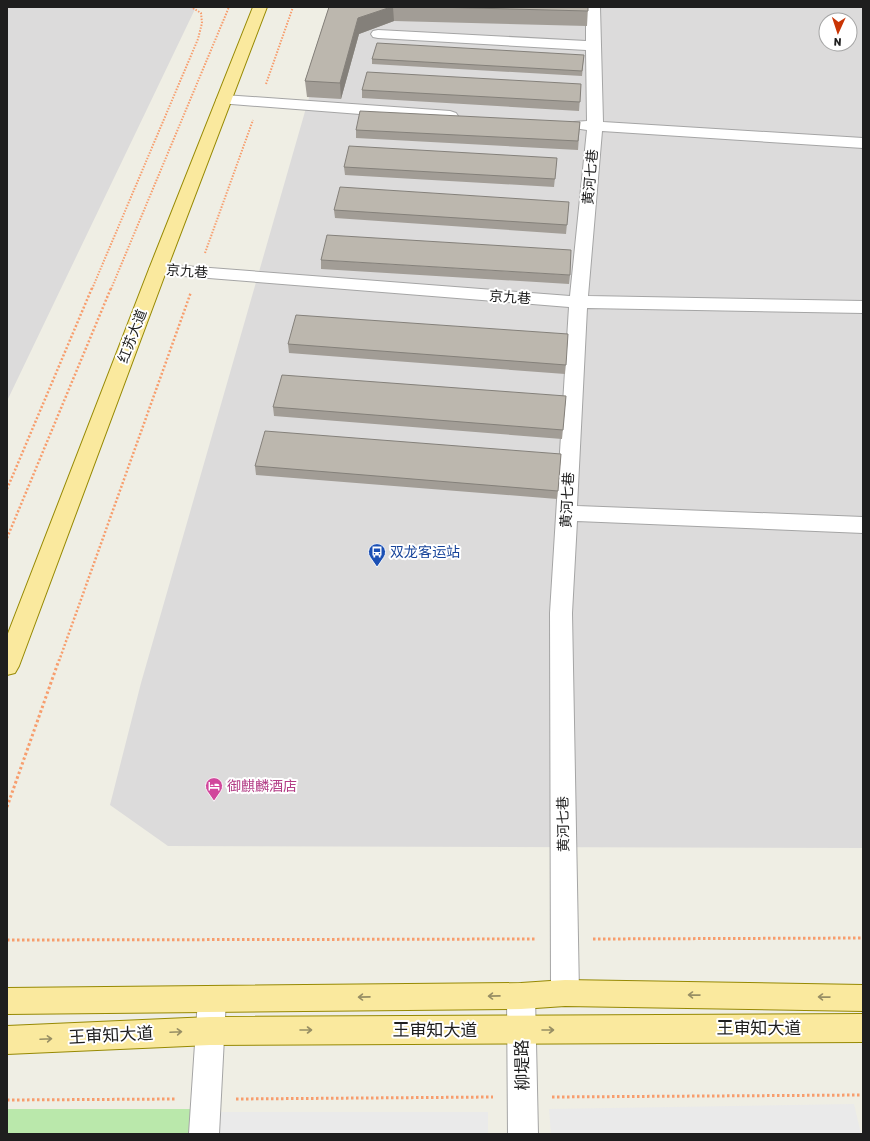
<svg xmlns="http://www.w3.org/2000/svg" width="870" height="1141" font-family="Rubik,'Noto Sans SC',sans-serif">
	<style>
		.residential { fill: #dcdbdb; fill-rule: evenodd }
		.grass { fill: #bae8ab }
		.parking { fill: #eaeaea }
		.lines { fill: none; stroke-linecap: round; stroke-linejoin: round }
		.minor-casing { stroke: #a5a5a5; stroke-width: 2 }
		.major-casing { stroke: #968903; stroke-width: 2 }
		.path-far2 { stroke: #f79d6d; stroke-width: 2; stroke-dasharray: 1.5 1.5; stroke-linecap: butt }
		.path-far1 { stroke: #f79d6d; stroke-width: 2.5; stroke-dasharray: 2 2; stroke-linecap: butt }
		.path { stroke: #f79d6d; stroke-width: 3; stroke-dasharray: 2.5 2.5; stroke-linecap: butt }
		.minor { fill: #fff; fill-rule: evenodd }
		.major { fill: #fae99e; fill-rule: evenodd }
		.wall { fill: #a29d96 }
		.shaded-wall { fill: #84807a }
		.building { fill: #bcb7ae; stroke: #84807a }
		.oneway { stroke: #978e64 }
		.labels { text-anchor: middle; stroke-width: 4; stroke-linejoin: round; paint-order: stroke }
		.street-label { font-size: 14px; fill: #1e1e1e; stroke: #fff }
		.transit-label { font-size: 14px; fill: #164399; stroke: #fff; text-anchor: start }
		.hotel-label { font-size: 14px; fill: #b23c85; stroke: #fff; text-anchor: start }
		.near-street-label { font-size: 17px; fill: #1e1e1e; stroke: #fff }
	</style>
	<rect width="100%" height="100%" fill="#efeee4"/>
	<path class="residential" d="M7 7H196L7 401Z
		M335 7H863V848L168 846 110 805 141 683ZM826 20H850V44H826Z"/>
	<path class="grass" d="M7 1109H193V1134H7Z"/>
	<path class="parking" d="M854 1104 861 1134H551L549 1109Z
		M218 1112H488V1134H216Z"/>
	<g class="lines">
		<g class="minor-casing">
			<path id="minor" d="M586 7H600L603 122 863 138V148L602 131 588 296 863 301V313L587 308 577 506 863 517V533L577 521 572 613 579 993 575 1002 565 1006 555 1002 551 993 550 613 569 307 158 274 152 273 149 269 152 265 158 264 570 296 587 130 574 128 572 125 574 122 587 121 586 50 378 38 373 37 371 34 373 31 378 30 586 41Z
				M224 95 450 111 456 113 458 116 456 119 450 121 219 103 216 100 219 97Z
				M521 983 531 987 535 996 538 1134H508L507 996 511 987Z
				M212 986 222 989 226 999 219 1134H189L198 999 202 989Z"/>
		</g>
		<g class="major-casing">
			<path id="major" d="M253 7H267L167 269 19 666 15 673 7 675V636L149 269Z
				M565 980 863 985V1011L565 1006 521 1009 7 1014V988L521 983Z
				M863 1014V1042L210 1045 7 1054V1026L210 1017Z"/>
		</g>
		<path class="path-far2" d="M266 84 293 7
			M205 253 253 120
			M92 289 198 39 202 23 201 13 191 7
			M111 289 229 7"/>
		<path class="path-far1" d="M7 489 92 288
			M7 538 111 288
			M59 661 191 292"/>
		<path class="path" d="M7 807 59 660
			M593 939 863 938
			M7 940 536 939
			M552 1097 863 1095
			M236 1099 493 1097
			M7 1100 177 1099"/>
		<use href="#minor" class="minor"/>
		<use href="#major" class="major"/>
	</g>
	<path class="wall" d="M329 7H588L587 26 394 21 359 34 341 99 307 97 305 81Z
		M584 55 582 76 372 64V59Z
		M581 84 579 111 362 98V90Z
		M580 122 578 150 356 138V130Z
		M557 158 554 187 345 175 344 167Z
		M569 202 566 234 335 218 334 210Z
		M321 260 570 275 569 284 321 269Z
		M568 334 565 374 289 353 288 344Z
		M566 396 562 439 274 416 273 407Z
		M561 454 557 499 256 475 255 466Z"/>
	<path class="shaded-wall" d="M391 7H393L394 21 359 34 341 99 340 83 358 18Z"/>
	<path class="building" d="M329 7H391L358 18 340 83 305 81Z
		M433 7H588V11Z
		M377 43 584 55 582 71 372 59Z
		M367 72 581 84 580 102 362 90Z
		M360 111 580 122 578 141 356 130Z
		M349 146 557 158 555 179 344 167Z
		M340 187 569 202 567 225 334 210Z
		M327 235 571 250 570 275 321 260Z
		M296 315 568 334 566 365 288 344Z
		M282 375 566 396 563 430 273 407Z
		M265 431 561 454 558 491 255 466Z"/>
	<defs><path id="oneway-shaft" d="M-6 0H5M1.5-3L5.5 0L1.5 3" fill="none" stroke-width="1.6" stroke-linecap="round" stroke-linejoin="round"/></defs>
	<g class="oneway">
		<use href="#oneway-shaft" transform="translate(694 995) rotate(-179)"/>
		<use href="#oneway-shaft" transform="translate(494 996) rotate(179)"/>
		<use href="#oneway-shaft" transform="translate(364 997) rotate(179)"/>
		<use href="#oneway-shaft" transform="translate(824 997) rotate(-179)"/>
		<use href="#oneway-shaft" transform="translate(306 1030)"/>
		<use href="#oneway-shaft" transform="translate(548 1030)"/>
		<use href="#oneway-shaft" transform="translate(176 1032) rotate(-3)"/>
		<use href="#oneway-shaft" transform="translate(46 1039) rotate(-3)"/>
	</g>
	<defs>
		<g id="bus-pin" transform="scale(0.9)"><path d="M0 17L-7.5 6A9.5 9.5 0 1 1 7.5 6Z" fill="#1a4fb4" stroke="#fff"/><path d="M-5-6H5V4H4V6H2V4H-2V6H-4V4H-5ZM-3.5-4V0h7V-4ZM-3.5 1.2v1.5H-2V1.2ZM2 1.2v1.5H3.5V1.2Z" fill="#fff"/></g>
		<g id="hotel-pin" transform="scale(0.9)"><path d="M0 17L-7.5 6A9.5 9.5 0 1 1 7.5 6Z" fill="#d1479c" stroke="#fff"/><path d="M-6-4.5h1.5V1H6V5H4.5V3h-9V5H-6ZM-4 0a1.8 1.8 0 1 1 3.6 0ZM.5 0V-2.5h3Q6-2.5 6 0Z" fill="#fff"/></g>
	</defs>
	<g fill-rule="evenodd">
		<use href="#bus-pin" x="377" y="552"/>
		<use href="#hotel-pin" x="214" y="786"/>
	</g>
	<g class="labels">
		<g class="street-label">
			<text transform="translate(590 177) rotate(-85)" y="5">黄河七巷</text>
			<text transform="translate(187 271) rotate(4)" y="5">京九巷</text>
			<text transform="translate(510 297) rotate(4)" y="5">京九巷</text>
			<text transform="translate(132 336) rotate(-69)" y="5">红苏大道</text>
			<text transform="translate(567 500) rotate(-87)" y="5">黄河七巷</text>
			<text transform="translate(563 824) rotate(-91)" y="5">黄河七巷</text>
		</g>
		<g class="transit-label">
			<text x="390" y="557">双龙客运站</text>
		</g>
		<g class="hotel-label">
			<text x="227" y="791">御麒麟酒店</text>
		</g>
		<g class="near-street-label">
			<text x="759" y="1034">王审知大道</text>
			<text x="435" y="1036">王审知大道</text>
			<text transform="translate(111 1035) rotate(-3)" y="6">王审知大道</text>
			<text transform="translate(522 1065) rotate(-91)" y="6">柳堤路</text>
		</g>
	</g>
	<rect width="870" height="1141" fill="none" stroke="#1e1e1e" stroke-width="16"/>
	<g transform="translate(838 32) rotate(183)"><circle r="19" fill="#ffffff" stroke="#a5a5a5"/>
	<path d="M0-3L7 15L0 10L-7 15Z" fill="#c93404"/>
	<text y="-6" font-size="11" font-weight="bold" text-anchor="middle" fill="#1e1e1e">N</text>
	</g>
</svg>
